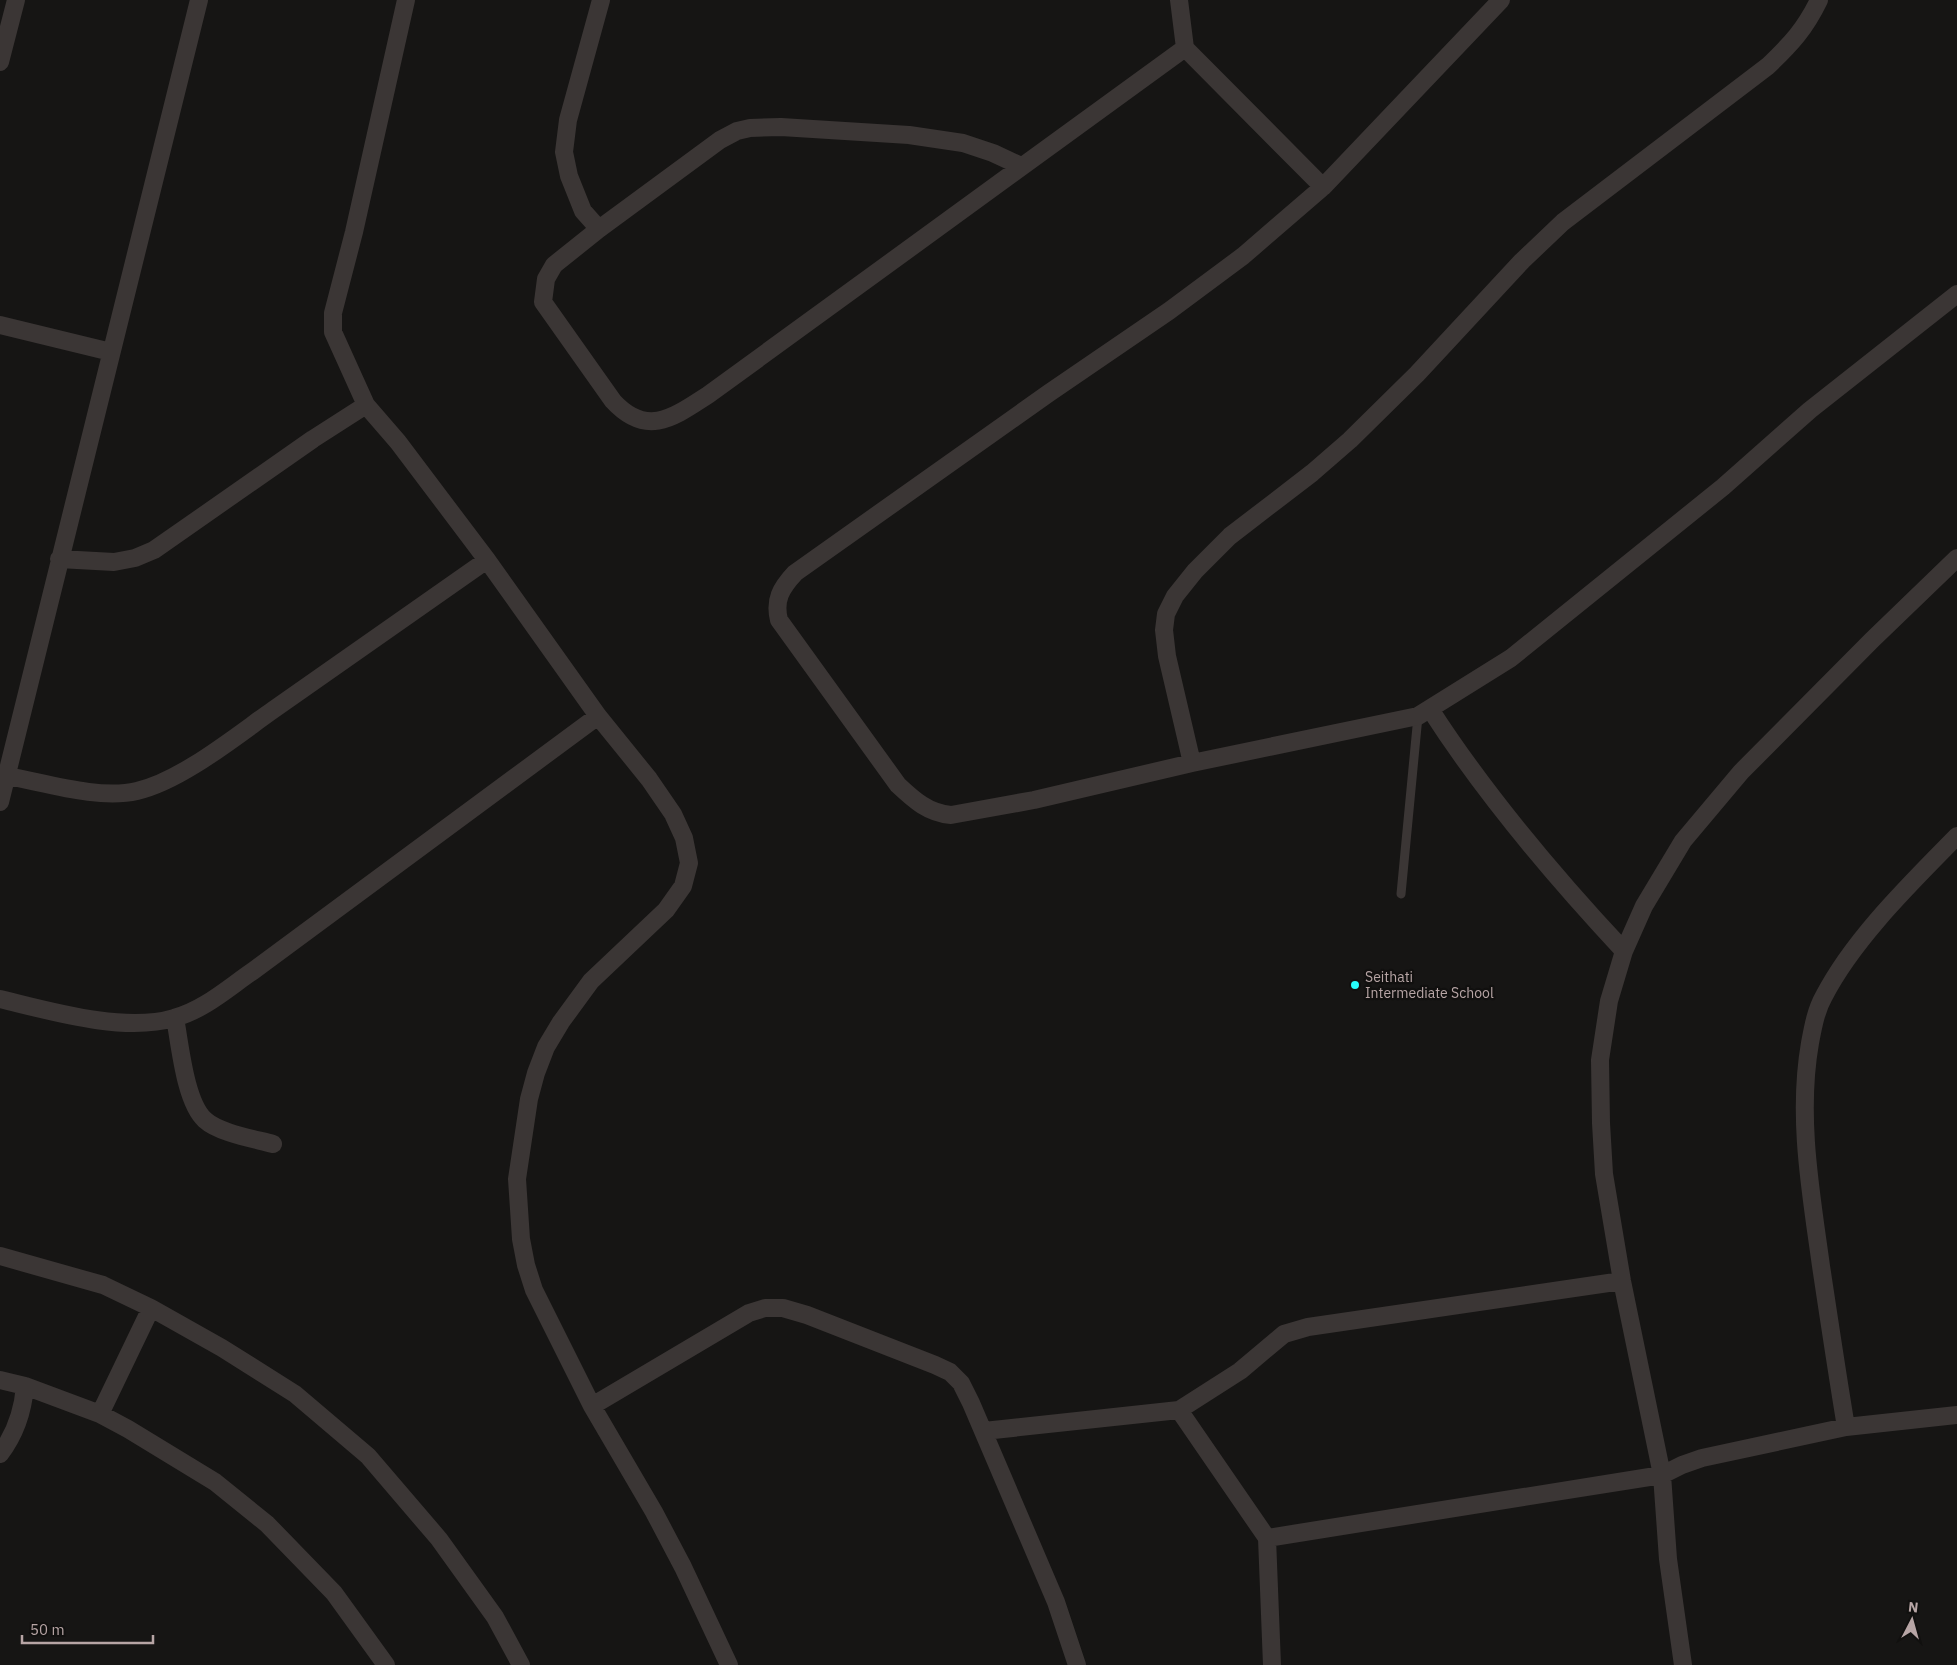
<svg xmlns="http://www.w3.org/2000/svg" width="1957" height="1665" font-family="'IBM Plex Sans',sans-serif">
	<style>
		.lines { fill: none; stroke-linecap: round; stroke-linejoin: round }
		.lane { stroke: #3b3635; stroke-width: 9 }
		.street { stroke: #3b3635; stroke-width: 18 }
		.poi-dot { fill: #26fcfa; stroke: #11100f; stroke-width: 2 }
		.labels { text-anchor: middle; stroke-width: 4.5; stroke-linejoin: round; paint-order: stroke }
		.poi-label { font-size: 14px; fill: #b7a5a5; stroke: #11100f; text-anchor: start }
	</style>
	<rect width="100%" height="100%" fill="#161514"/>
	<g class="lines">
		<path class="lane" d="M1401 894 1418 716"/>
		<path class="street" d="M1179 0 1185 48 1323 187
			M1501 0 1323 187 1243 256 1169 311 1049 393 795 573C781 588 774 600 779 620L898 785C914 800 928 813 951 815L1034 800 1192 763 1418 716 1511 658 1723 487 1810 410 1957 294
			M0 62 16 0
			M1021 166 993 153 963 143 909 135 781 127 750 128 737 131 720 140 599 229 554 265 546 279 543 302 613 401C647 438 674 417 708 395L1185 48
			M599 229 583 211 569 176 564 152 568 120 601 0
			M0 325 111 352
			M366 405 333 332V313L354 232 406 0
			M59 559 114 562 135 558 154 550 313 439 366 405 398 442 487 560 598 716 649 779 673 814 684 838 689 863 683 886 666 910 591 981 561 1022 546 1047 536 1073 529 1099 517 1179 521 1239 526 1265 534 1290 592 1406 654 1512 683 1567 729 1665
			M1430 709C1486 796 1553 875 1624 951
			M1192 763 1167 656 1164 630 1166 614 1175 596 1195 571 1230 536 1312 473 1350 440 1417 374 1522 261 1563 222 1768 66C1791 44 1805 29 1819 0
			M7 776C46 783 99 800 137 791 181 781 236 736 273 710 344 660 415 610 487 560
			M0 802 199 0
			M0 999C50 1011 124 1033 174 1018 204 1010 228 988 253 971L598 716
			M175 1018C180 1044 185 1102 205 1120 219 1133 255 1139 273 1144
			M0 1256 103 1285 151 1308 222 1348 295 1394 368 1456 439 1539 495 1617 521 1665
			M0 1380 25 1386 100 1414 128 1429 215 1482 267 1524 334 1593 386 1665
			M592 1406 749 1313 765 1308H783L807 1315 935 1365 950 1372 961 1383 971 1403 1056 1602 1077 1665
			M1179 1410 1267 1538 1272 1665
			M100 1414 151 1308
			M1846 1427C1837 1373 1829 1319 1821 1266 1811 1193 1797 1117 1810 1043 1813 1027 1816 1010 1824 996 1854 938 1911 883 1957 836
			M984 1431 1179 1410 1240 1371 1284 1334 1308 1327 1622 1281
			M0 1454C16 1433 23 1411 25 1386
			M1267 1538 1662 1475 1682 1465 1702 1458 1846 1427 1957 1415
			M1683 1665 1668 1559 1662 1475 1622 1281 1604 1174 1601 1123 1600 1060 1609 1001 1624 951 1644 906 1683 841 1741 772 1872 640 1957 558"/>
	</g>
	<circle class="poi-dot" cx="1355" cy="985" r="5"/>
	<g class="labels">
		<g class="poi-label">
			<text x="1365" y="982">Seithati<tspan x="1365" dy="16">Intermediate School</tspan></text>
		</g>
	</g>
	<g transform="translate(1912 1620) rotate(6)" stroke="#11100f" stroke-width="4" paint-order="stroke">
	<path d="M0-4L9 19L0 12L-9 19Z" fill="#b7a5a5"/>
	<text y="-8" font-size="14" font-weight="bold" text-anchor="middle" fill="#b7a5a5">N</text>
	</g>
	<path d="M22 1635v8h131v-8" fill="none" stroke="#b7a5a5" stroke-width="2.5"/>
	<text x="30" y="1635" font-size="15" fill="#b7a5a5" stroke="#11100f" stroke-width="4" paint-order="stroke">50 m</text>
</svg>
